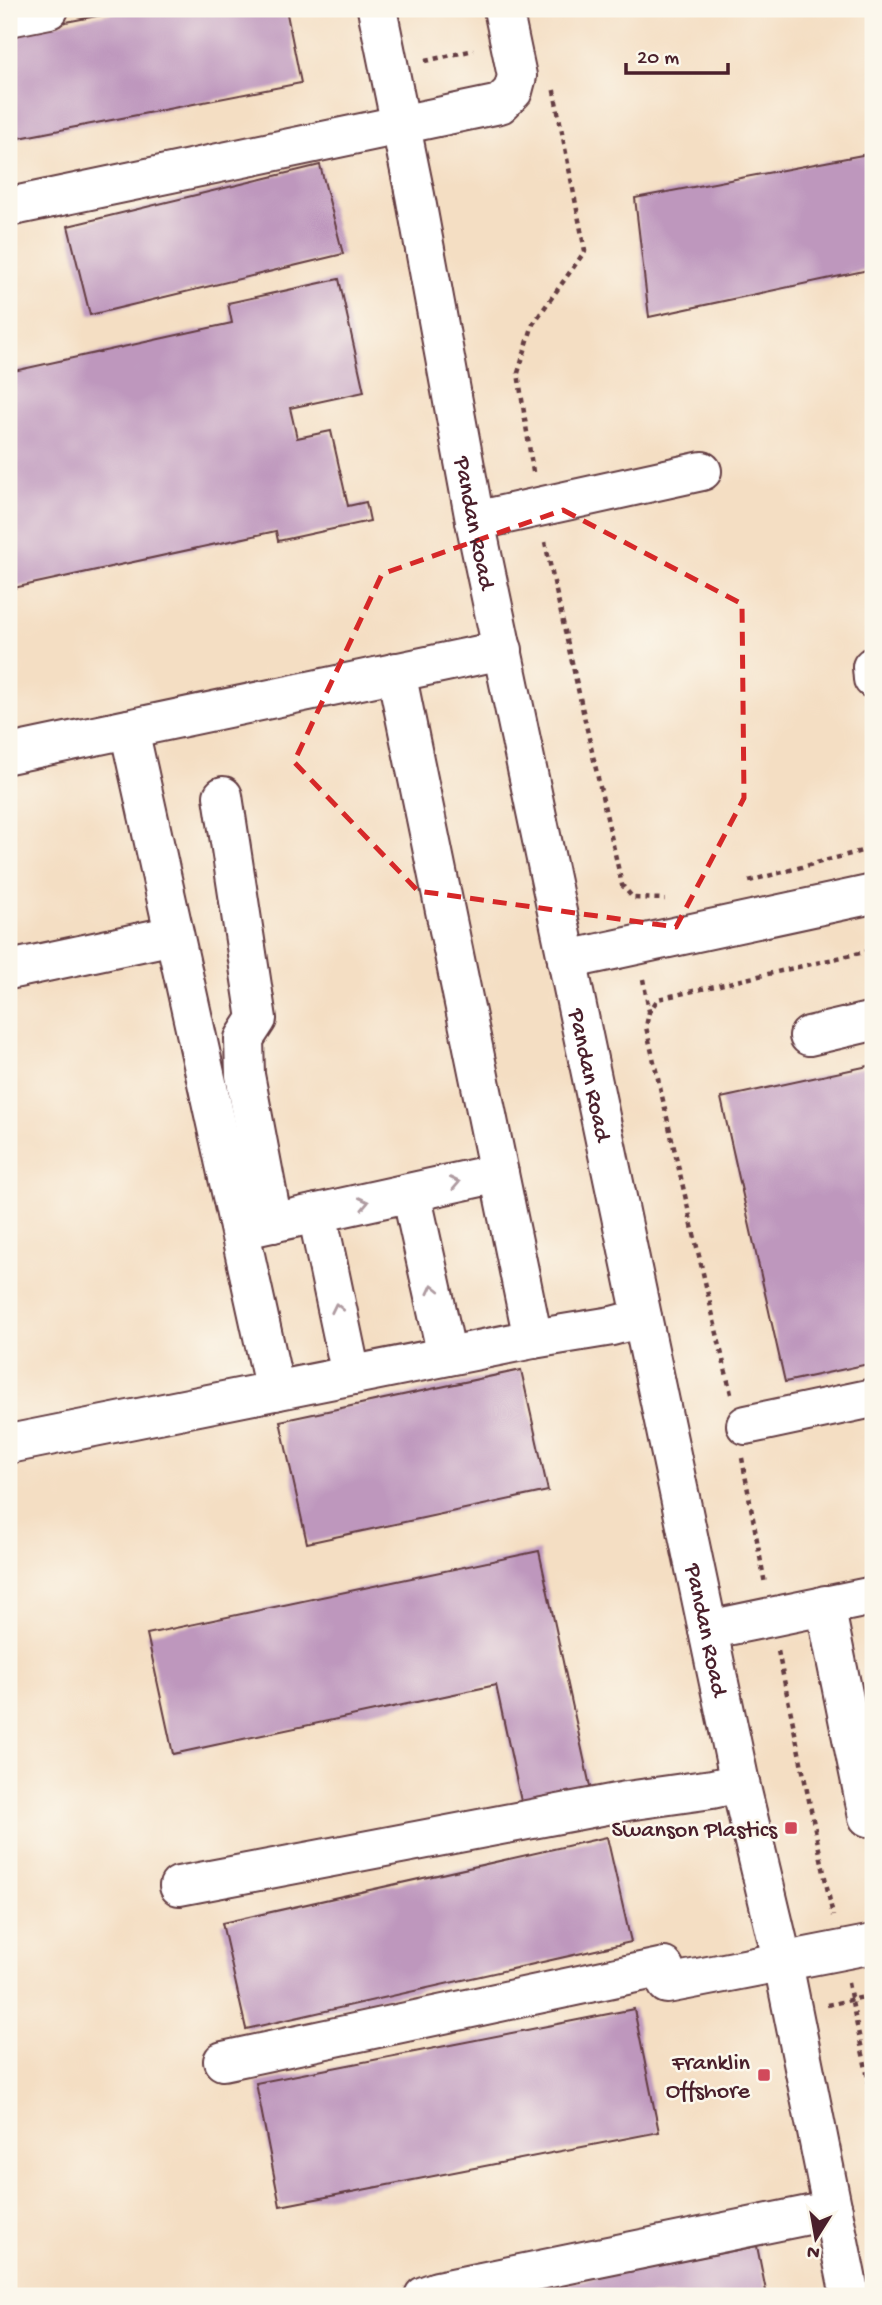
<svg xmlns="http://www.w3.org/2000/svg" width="882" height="2305" font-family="'Gochi Hand',sans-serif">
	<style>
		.building { fill: #be97bd }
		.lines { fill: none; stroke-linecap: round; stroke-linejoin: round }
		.minor-casing { stroke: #643c42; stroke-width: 42 }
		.path { stroke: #643c42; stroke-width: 4.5; stroke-dasharray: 5 5; stroke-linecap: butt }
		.minor { stroke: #fff; stroke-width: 38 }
		.oneway { stroke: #ae9aa0 }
		.marked { fill: none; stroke: #d62828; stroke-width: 5; stroke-dasharray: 14 9; stroke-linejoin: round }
		.poi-dot { fill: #d1495b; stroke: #fbf7ec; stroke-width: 2.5 }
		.labels { text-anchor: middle; stroke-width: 5; stroke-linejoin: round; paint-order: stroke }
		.street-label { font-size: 24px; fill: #4a1f2b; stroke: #fbf7ec }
		.poi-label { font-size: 24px; fill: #4a1f2b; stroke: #fbf7ec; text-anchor: end }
	</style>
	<rect width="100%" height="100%" fill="#fbf7ec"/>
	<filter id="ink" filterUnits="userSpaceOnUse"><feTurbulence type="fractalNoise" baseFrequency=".0143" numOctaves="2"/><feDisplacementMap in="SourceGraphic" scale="14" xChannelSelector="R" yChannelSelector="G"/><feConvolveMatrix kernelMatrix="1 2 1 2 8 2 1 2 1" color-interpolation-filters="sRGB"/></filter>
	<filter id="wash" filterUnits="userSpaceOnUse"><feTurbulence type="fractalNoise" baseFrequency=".00686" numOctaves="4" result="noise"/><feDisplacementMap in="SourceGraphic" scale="28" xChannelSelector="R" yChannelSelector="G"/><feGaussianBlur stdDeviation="1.57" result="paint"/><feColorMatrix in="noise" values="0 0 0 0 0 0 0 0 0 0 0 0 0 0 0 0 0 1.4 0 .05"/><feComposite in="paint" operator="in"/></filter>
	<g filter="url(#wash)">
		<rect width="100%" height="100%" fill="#f4dec3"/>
		<g id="blocks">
			<path class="building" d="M133 9H286L301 83 9 140V33Z
				M873 153V269L649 317 635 198Z
				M320 165 343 254 90 315 68 226Z
				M339 279 364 392 290 408 297 438 331 431 348 506 366 502 370 521 278 541 276 531 9 589V372L232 323 228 303Z
				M873 1065V1363L785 1382 721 1098Z
				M521 1370 548 1491 307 1543 280 1421Z
				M539 1551 591 1791 522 1806 496 1685 173 1754 147 1634Z
				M607 1837 631 1942 246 2029 222 1923Z
				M634 2009 659 2132 280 2206 256 2083Z
				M757 2246 767 2296H508L507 2295Z"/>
		</g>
	</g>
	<g filter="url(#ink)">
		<use href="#blocks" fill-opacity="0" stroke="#643c42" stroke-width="2"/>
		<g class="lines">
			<g class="minor-casing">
				<g id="minor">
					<path id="s1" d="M377 9 415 195 475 521 740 1783 783 1963 850 2296"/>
					<path d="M9 17 49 9"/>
					<path d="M9 207 500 104 513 91 517 76 503 9"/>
					<path d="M475 521 702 471"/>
					<path d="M872 667 873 679"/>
					<path d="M396 672 533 1339"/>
					<path d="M129 729 275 1391"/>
					<path d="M9 754 503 650"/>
					<path d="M223 796 257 1019 244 1039 245 1075 273 1223"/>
					<path d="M567 960 873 894"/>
					<path d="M9 970 174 935"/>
					<path d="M809 1036 873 1021"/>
					<path d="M411 1193 447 1356"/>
					<path d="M317 1213 351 1375"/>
					<path d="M249 1228 499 1173"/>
					<path d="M746 1425 873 1398"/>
					<path d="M9 1444 533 1339 612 1326 642 1318"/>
					<path d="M825 1605 868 1817"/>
					<path d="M708 1630 873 1596"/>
					<path d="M179 1886 627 1801 712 1789 740 1783"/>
					<path d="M667 1984 873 1944"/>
					<path d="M223 2061 664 1967"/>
					<path d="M424 2296 437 2291 833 2210"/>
				</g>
			</g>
			<path class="path" d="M425 61 474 50
				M533 472 518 373 533 324 585 251 553 86
				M545 542 622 885 633 898 665 899
				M749 881 873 848
				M643 979 649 1011
				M731 1394 646 1027 649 1012 658 999 873 950
				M742 1458 765 1584
				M778 1651 833 1916
				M848 1983 873 2102
				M827 2005 864 1997"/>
			<use href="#minor" class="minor"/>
		</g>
		<defs><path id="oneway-chevron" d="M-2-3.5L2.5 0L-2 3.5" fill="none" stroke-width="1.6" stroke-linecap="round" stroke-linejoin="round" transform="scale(1.75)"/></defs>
		<g class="oneway">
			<use href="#oneway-chevron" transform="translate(455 1183) rotate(-12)"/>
			<use href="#oneway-chevron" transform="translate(364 1203) rotate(-12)"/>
			<use href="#oneway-chevron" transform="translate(433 1289) rotate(-103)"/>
			<use href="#oneway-chevron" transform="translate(337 1308) rotate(-102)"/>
		</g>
	</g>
	<path class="marked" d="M563 510 742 604 744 798 676 927 418 891 294 762 382 574Z"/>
	<g class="poi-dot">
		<rect x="784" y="1821" width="14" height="14" rx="3.5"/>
		<rect x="757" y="2068" width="14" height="14" rx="3.5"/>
	</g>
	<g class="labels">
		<g class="street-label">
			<text dy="8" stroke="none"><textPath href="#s1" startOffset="523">Pandan Road</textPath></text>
			<text dy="8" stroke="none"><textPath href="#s1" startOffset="1087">Pandan Road</textPath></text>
			<text dy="8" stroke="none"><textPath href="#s1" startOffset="1654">Pandan Road</textPath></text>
		</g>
		<g class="poi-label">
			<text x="777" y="1836">Swanson Plastics</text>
			<text x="750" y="2069">Franklin<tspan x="750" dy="28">Offshore</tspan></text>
		</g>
	</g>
	<rect width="882" height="2305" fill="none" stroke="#fbf7ec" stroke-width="35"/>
	<g transform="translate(816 2238) rotate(191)" stroke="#fbf7ec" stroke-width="5" paint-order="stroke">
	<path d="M0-5L12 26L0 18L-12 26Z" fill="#4a1f2b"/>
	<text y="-10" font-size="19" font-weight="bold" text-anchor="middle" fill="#4a1f2b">N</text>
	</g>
	<path d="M626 63v10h102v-10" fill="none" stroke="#4a1f2b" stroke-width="3.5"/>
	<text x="637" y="63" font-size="21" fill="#4a1f2b" stroke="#fbf7ec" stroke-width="5" paint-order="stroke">20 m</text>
</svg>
